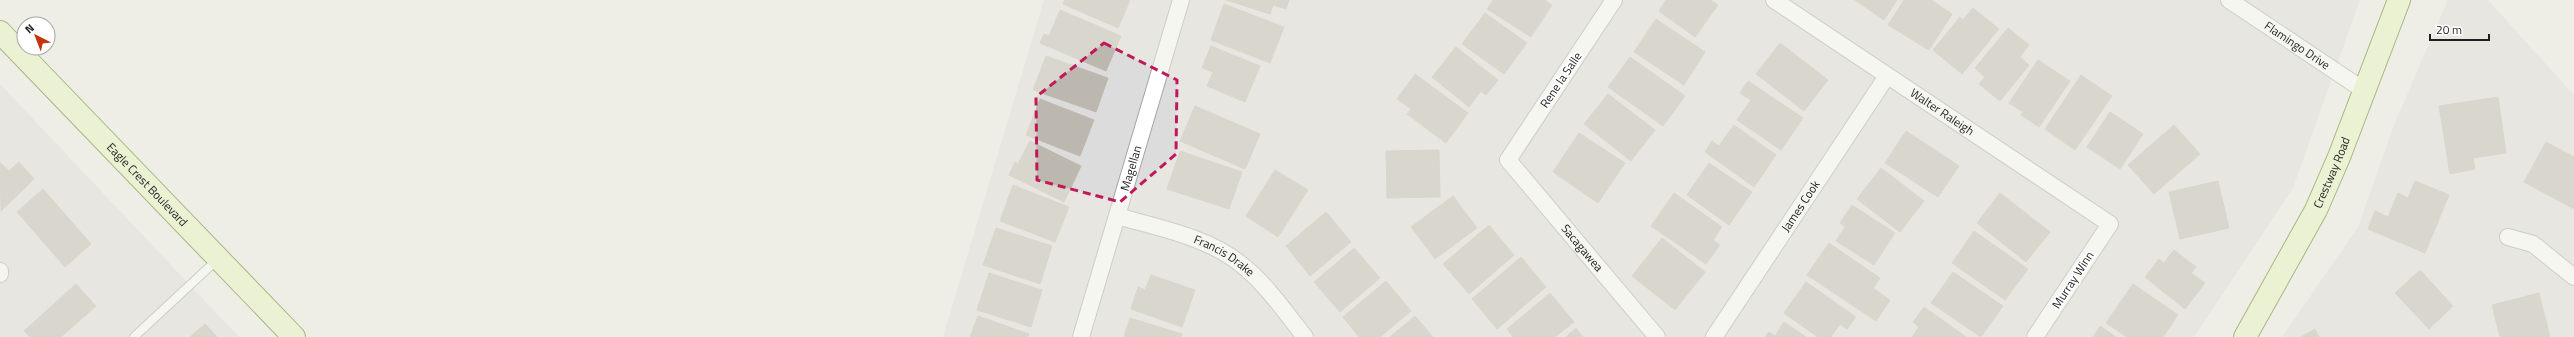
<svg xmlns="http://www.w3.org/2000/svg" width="2574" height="337" font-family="'Titillium Web',sans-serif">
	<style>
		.residential { fill: #dddcdc }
		.building { fill: #bcb8af; stroke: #c0b9a9 }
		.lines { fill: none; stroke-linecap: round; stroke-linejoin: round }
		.lane-casing { stroke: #a6a6a6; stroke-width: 10 }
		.street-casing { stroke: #a6a6a6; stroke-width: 18 }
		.secondary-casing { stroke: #4e720a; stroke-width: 24 }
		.lane { stroke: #fff; stroke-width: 8 }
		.street { stroke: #fff; stroke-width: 16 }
		.secondary { stroke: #e6f7bc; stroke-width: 22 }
		.marked { fill: none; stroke: #c2185b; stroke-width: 3; stroke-dasharray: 8 5; stroke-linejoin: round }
		.labels { text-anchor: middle; stroke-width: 3.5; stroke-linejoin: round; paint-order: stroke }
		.street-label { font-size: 12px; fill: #1f1f1f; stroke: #fff }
	</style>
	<rect width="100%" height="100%" fill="#efeee6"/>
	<path class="residential" d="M1044 0H2360L2293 188 2194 337H943Z
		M2448 0H2488L2574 95V337H2282L2358 227 2394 125Z
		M0 84 239 337H0Z"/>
	<path class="building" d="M1065 0H1130L1118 28 1063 4Z
		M1226 0H1289L1286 9 1273 5 1270 14Z
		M1493 0H1544L1552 5 1531 37 1487 9Z
		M1666 0H1710L1718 5 1695 37 1659 11Z
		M1855 0H1897L1884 20Z
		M1904 0H1931L1952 14 1929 50 1888 25Z
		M1224 4 1284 27 1270 63 1211 40Z
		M1973 8 1999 29 1962 74 1933 50 1960 17 1963 20Z
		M1060 10 1121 36 1106 71 1040 43 1044 34 1049 36Z
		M1485 13 1527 43 1504 74 1462 44Z
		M1656 19 1705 52 1684 85 1634 52Z
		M2008 28 2029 45 2020 57 2029 65 2000 101 1979 84 1985 77 1975 68Z
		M1780 43 1828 80 1804 111 1756 74Z
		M1211 46 1260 66 1245 102 1207 86 1213 72 1202 68Z
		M1456 47 1498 80 1486 95 1481 91 1469 107 1432 77Z
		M1046 56 1108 78 1096 112 1033 90Z
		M1630 57 1685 96 1663 126 1608 87Z
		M2038 60 2070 81 2039 127 2021 115 2023 112 2009 103Z
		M1415 74 1468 113 1446 143 1407 114 1411 109 1397 99Z
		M2081 75 2112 96 2075 150 2045 129Z
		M1748 81 1803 118 1781 150 1737 120 1751 100 1740 93Z
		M1608 94 1655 130 1631 161 1584 124Z
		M2498 97 2506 153 2473 158 2475 169 2450 174 2439 106Z
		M1040 99 1094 120 1080 156 1026 135Z
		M1195 106 1260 134 1245 169 1180 141Z
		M2110 112 2143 134 2120 169 2087 147Z
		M1734 125 1776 155 1754 187 1705 152 1712 141 1719 146Z
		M2174 125 2200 154 2154 194 2128 165Z
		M1906 131 1959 166 1938 197 1885 163Z
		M1579 133 1625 163 1598 203 1553 172Z
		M1030 141 1081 166 1064 202 1009 175 1015 162 1018 164Z
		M2546 142 2574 157V209L2524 182Z
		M1439 150 1440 197 1387 198 1386 151Z
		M1180 151 1242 172 1229 209 1167 189Z
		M0 162 9 171 19 162 34 179 1 211Z
		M1709 163 1752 192 1729 225 1687 195Z
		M1881 168 1924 201 1900 232 1857 199Z
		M1275 170 1308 190 1278 237 1246 216Z
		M2218 181 2229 228 2180 239 2169 192Z
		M2415 181 2449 195 2425 253 2368 229 2375 211 2388 217 2398 193 2408 198Z
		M1013 185 1069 207 1055 242 1000 221Z
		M43 189 91 244 65 267 17 212Z
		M1674 193 1722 227 1713 240 1720 245 1706 264 1651 226Z
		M2000 193 2050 232 2026 262 1977 223Z
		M1453 196 1477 228 1435 259 1411 227Z
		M1852 205 1895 233 1874 265 1836 241 1845 227 1840 223Z
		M1326 212 1351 242 1310 276 1286 246Z
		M1489 225 1514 255 1469 294 1443 264Z
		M996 228 1052 246 1040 284 983 265Z
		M1974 231 2028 269 2005 300 1952 263Z
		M1662 238 1705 272 1675 310 1632 276Z
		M1829 243 1880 278 1873 288 1890 300 1876 321 1807 275Z
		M1354 248 1380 278 1340 312 1314 282Z
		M2174 250 2196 267 2191 273 2205 283 2185 309 2145 277 2159 259 2164 263Z
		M1521 257 1546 287 1497 329 1472 299Z
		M2420 270 2453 306 2429 329 2395 293Z
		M1953 272 2003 306 1981 337 1931 303Z
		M989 273 1042 290 1031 327 977 310Z
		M1151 275 1195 290 1182 327 1131 309 1138 287 1145 290Z
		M1386 281 1411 311 1380 337H1359L1343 317Z
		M1806 282 1856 317 1847 329 1840 324 1831 337H1818L1784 313Z
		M76 284 96 306 61 337H30L24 331Z
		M2133 284 2178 315 2163 337H2127L2106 323Z
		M1550 293 1574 322 1555 337H1513L1507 329Z
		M2539 293 2550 337H2500L2492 305Z
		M1924 307 1966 337H1912L1919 327 1913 322Z
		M978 316 1029 334 1028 337H970Z
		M1415 316 1433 337H1390Z
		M1130 318 1182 334 1181 337H1124Z
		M1784 322 1806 337H1765L1769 332 1775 336Z
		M205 324 217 337H190Z
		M2100 326 2116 337H2093Z
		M1576 328 1583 337H1566Z
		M2315 329 2319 337H2301Z"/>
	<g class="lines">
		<g class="lane-casing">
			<path id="lane" d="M134 337 218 259"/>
		</g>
		<g class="street-casing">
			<g id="street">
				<path id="s1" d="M1614 0 1508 160 1657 337"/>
				<path id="s2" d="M1774 0 2110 224 2035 337"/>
				<path id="s3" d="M2229 0 2365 91"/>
				<path id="s4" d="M1117 216C1159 228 1208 237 1242 265 1267 285 1285 312 1305 337"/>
				<path d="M2508 237 2533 244 2574 277"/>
				<path d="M0 271V274"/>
				<path id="s5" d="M1081 337 1181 0"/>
				<path id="s6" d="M1714 337 1887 76"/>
			</g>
		</g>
		<g class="secondary-casing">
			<g id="secondary">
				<path id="s7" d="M0 32 294 337"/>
				<path id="s8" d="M2245 337 2316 210 2339 157 2399 0"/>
			</g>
		</g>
		<use href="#lane" class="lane"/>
		<use href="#street" class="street"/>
		<use href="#secondary" class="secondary"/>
	</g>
	<path d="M0 0H2574V337H0ZM1104 43 1177 80 1176 154 1120 202 1037 180 1036 97Z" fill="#efeee6" fill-opacity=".55" fill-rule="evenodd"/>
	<path class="marked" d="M1104 43 1177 80 1176 154 1120 202 1037 180 1036 97Z"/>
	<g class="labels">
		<g class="street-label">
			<text dy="4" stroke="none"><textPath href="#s3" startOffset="82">Flamingo Drive</textPath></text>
			<text transform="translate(1561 80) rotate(-56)" y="4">Rene la Salle</text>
			<text dy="4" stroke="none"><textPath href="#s2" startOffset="202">Walter Raleigh</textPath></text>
			<text dy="4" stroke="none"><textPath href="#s5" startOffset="176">Magellan</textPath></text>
			<text dy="4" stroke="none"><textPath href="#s8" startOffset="186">Crestway Road</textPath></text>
			<text dy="4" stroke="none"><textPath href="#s7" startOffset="212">Eagle Crest Boulevard</textPath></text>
			<text dy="4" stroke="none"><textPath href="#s6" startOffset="157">James Cook</textPath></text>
			<text dy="4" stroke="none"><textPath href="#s1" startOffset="307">Sacagawea</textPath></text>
			<text dy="4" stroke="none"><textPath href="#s4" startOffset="115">Francis Drake</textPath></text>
			<text transform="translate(2073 280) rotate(-57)" y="4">Murray Winn</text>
		</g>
	</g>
	<g transform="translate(36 36) rotate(318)"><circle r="19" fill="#ffffff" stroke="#a5a5a5"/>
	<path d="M0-3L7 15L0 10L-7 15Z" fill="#c53509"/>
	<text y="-6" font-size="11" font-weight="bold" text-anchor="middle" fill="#1f1f1f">N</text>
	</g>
	<path d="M2430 34v6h59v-6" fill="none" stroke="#1f1f1f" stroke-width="2"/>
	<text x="2436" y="34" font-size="12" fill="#1f1f1f" stroke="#ffffff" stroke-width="3" paint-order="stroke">20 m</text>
</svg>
